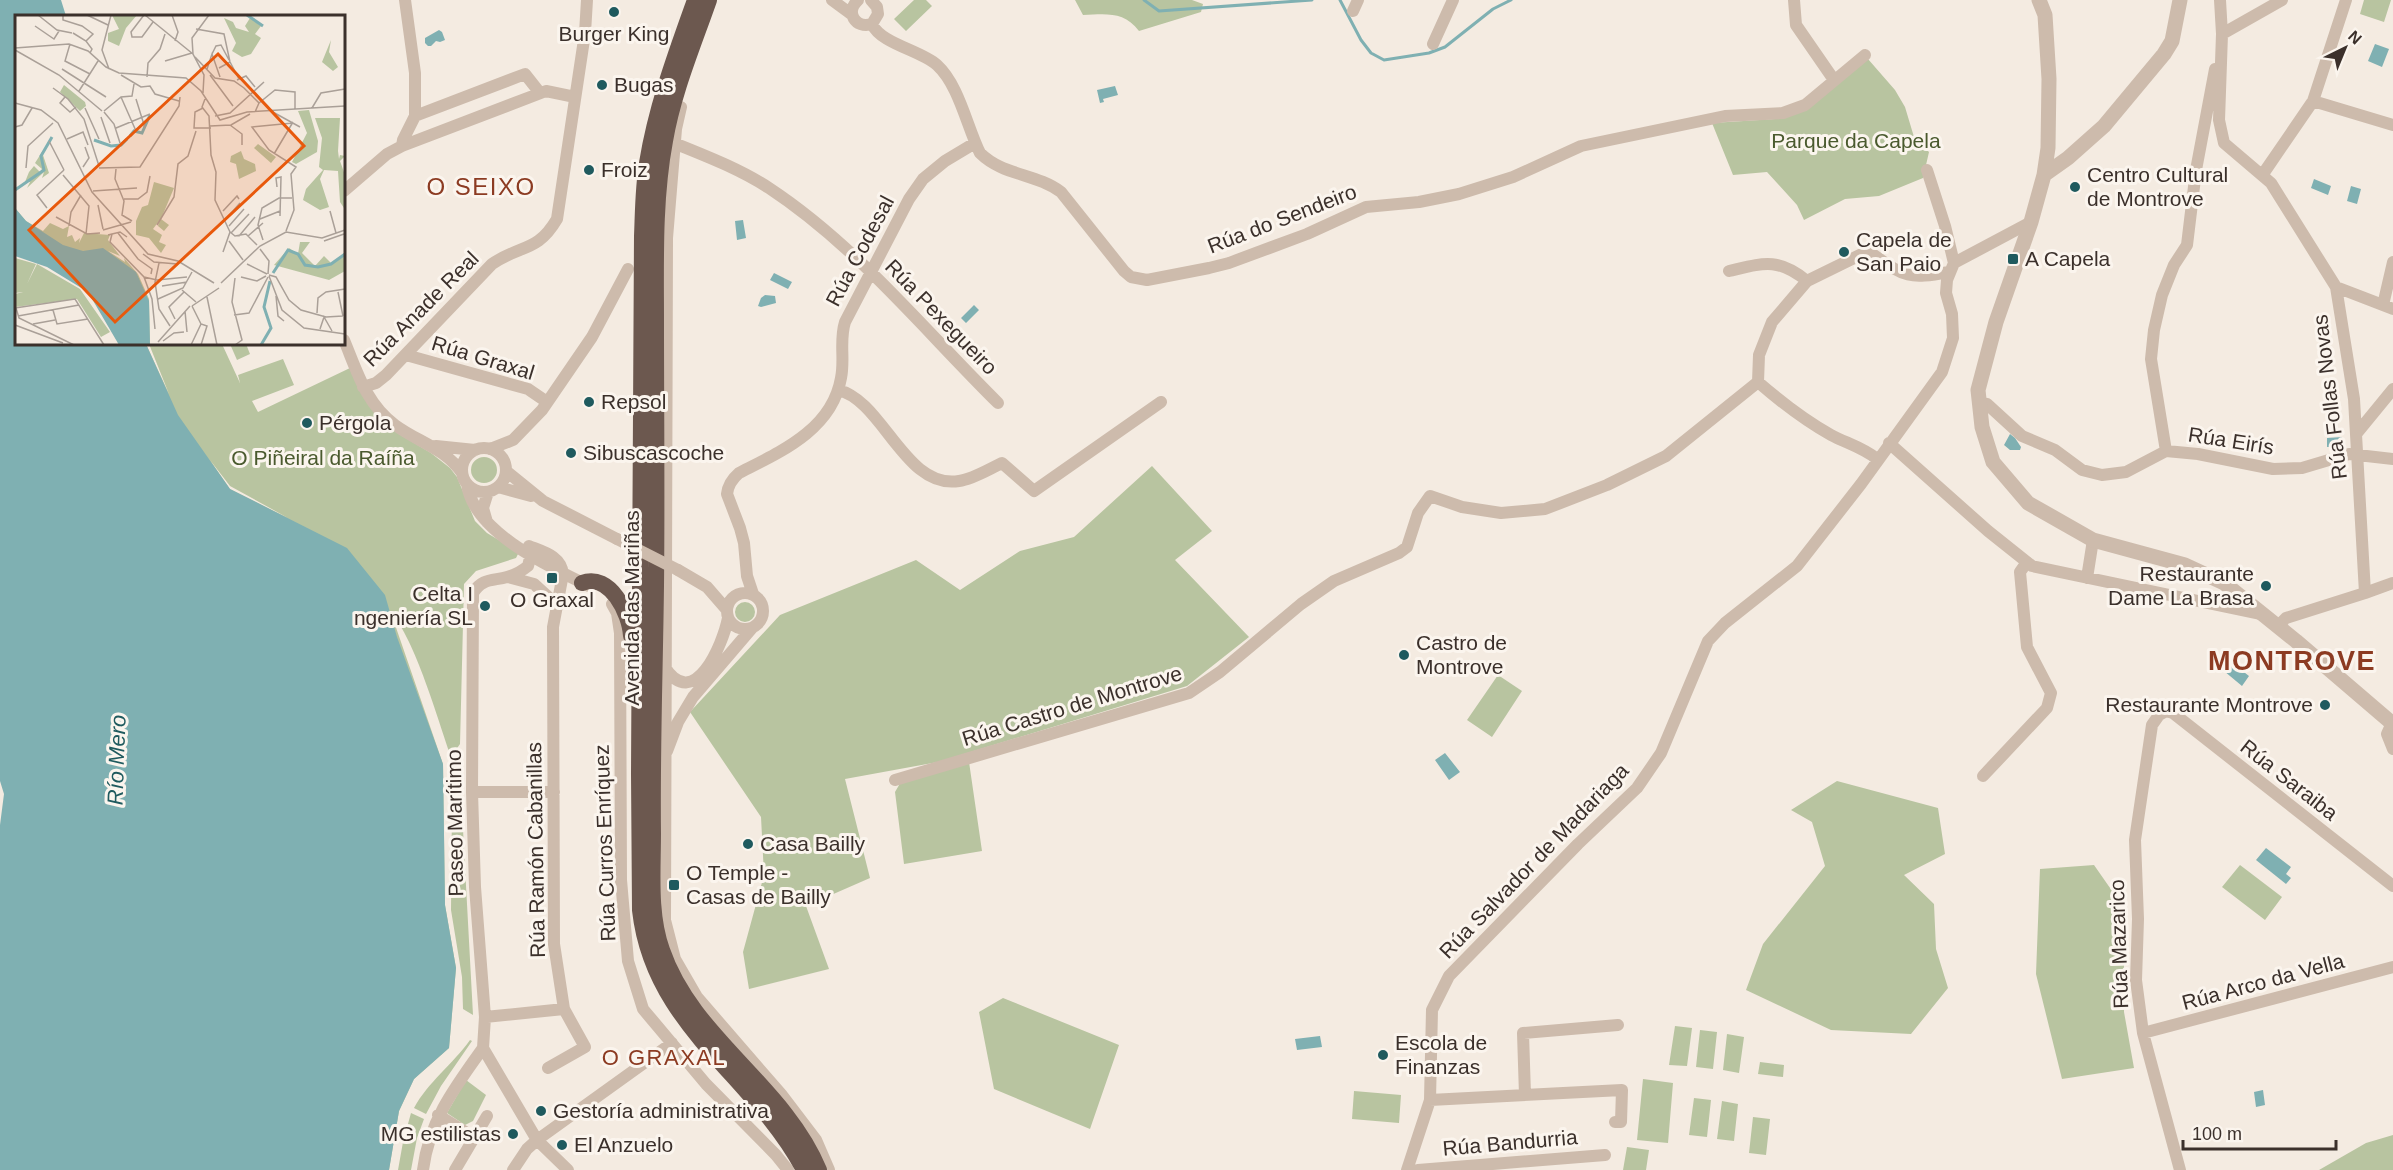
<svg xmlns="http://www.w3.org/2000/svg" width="2393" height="1170" font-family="Arial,sans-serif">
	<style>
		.green { fill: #b8c4a0; fill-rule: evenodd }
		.water { fill: #7fb0b2 }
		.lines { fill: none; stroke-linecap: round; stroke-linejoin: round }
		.stream { stroke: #7fb0b2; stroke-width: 3 }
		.minor { stroke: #cdbbac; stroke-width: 12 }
		.tertiary { stroke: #cdbbac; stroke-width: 15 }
		.trunk { stroke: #6c584f; stroke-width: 16 }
		.minor-bridge { stroke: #cdbbac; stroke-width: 12 }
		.poi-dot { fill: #1f5a5e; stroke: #fbf5ee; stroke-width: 2 }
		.labels { text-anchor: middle; stroke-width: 6; stroke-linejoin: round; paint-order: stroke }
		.poi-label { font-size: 21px; fill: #3b302b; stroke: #fbf5ee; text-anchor: start }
		.park-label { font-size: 21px; fill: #4a5a2e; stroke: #fbf5ee }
		.street-label { font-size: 21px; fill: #3b302b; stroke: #fbf5ee }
		.water-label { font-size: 22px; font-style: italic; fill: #1f5a5e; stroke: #fbf5ee }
		.neighbourhood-label { font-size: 22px; letter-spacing: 1.5px; fill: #8c3b22; stroke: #fbf5ee }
		.quarter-label { font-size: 24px; letter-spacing: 1.5px; fill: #8c3b22; stroke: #fbf5ee }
		.district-label { font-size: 27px; font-weight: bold; letter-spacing: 1.5px; fill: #8c3b22; stroke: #fbf5ee }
		.inset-river { fill: none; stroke: #7fb0b2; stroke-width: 3 }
		.inset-road { fill: none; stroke: #aaa098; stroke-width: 1.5 }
		.view { fill: #e8590c; fill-opacity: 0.15; stroke: #e8590c; stroke-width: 3 }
		.inset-edge { fill: none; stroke: #3b302b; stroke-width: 3 }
	</style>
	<rect width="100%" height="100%" fill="#f4ebe1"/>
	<path class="green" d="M914 0H926L932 6 906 31 894 19Z
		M1075 0H1192L1203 4 1201 12 1139 31C1124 11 1106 14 1083 15Z
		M2364 0H2391L2384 22 2360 14Z
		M1868 59 1895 90 1905 107 1914 137 1929 152 1923 178 1879 196 1845 199 1804 220 1797 205 1767 172 1733 175 1712 123 1775 119Z
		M146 344 169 394 149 344H222L240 383 238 375 283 359 294 385 252 401 258 412 350 368 399 434 431 453 450 468 457 477 475 521 487 533 519 552 516 558 476 571 464 584 460 744 451 757C438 720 415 639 391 613L443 764 445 905 456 968 449 1048 414 1079 399 1111 389 1170H47ZM210 460 230 486 288 518 230 489Z
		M230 344H246L250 354 237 360Z
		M471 470a13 13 0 1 1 26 0a13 13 0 1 1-26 0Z
		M1152 466 1212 531 1175 560 1249 637 1187 686 938 762 845 779 870 878 806 906 829 969 749 989 743 952 764 875 761 817 690 712 780 615 916 560 960 590 1020 551 1074 537Z
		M735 612a10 10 0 1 1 20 0a10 10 0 1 1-20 0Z
		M1498 675 1522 691 1492 737 1467 720Z
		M969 762 982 851 904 864 895 792 902 780Z
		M1837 781 1938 808 1945 854 1904 875 1934 904 1936 949 1948 988 1911 1034 1831 1030 1746 990 1763 944 1825 866 1812 822 1791 810Z
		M460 793H461L473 1015 463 1009 462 977 451 910 452 802Z
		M2094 865 2124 908V1012L2134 1068 2062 1079 2036 974 2040 869Z
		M2240 865 2282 897 2265 920 2222 887Z
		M1003 998 1119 1045 1090 1129 994 1089 979 1012Z
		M1675 1026 1692 1028 1687 1066 1669 1065Z
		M1700 1030 1717 1032 1713 1069 1696 1067Z
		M1727 1034 1744 1037 1739 1073 1723 1070Z
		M470 1040 472 1041 441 1086 426 1114 414 1108C428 1082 453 1064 470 1040Z
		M1760 1062 1784 1065 1783 1077 1758 1074Z
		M1643 1079 1673 1083 1668 1143 1637 1140Z
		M466 1080 486 1095 473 1121 465 1125 447 1113Z
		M1354 1091 1401 1095 1399 1123 1352 1119Z
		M1694 1098 1711 1100 1707 1137 1689 1135Z
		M1722 1101 1738 1104 1734 1141 1717 1139Z
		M411 1113 424 1119 417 1138 411 1170H398L403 1142Z
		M1753 1117 1770 1119 1766 1155 1749 1153Z
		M2393 1135V1170H2319L2366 1143Z
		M1627 1147 1649 1150 1646 1170H1623Z"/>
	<path class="water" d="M0 0H61L66 16H16V344H146L178 415 230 489 347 548 385 595 397 637 443 764 445 905 456 968 449 1048 414 1079 399 1111 389 1170H0V825L4 794 0 781Z
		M439 30 442 32 445 40 440 42 436 41 431 46H428L425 43V38Z
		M2375 44 2389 49 2382 67 2368 61Z
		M1115 86 1118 95 1103 99 1104 102 1100 103 1097 90Z
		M2314 179 2331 186 2328 195 2311 188Z
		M2351 186 2361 189 2357 204 2347 201Z
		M743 220 746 238 737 240 735 221Z
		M774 273 792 282 788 289 770 280Z
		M765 295 775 296 776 303 761 307 758 306 761 298Z
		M974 305 979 310 966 323 961 318Z
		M2010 434 2015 438 2021 447 2020 450H2010L2004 445Z
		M2342 437 2343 446 2327 447V438Z
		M2231 662 2249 676 2242 686 2224 671Z
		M1445 753 1460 772 1449 780 1435 760Z
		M2266 848 2291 867 2286 874 2291 878 2286 884 2256 860Z
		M1320 1036 1322 1047 1297 1050 1295 1039Z
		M2263 1090 2265 1105 2256 1107 2254 1092Z"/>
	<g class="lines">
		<path class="stream" d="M1144 0 1159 11 1312 0
			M1340 0 1361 40 1371 53 1384 60 1429 53 1445 47 1493 9 1511 0"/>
		<path class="minor" d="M405 0 415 73V116
			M832 0 851 14
			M858 0C845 12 855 29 872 24L878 14 877 7 871 0
			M1794 0 1796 25 1834 80
			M2220 0 2222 34 2219 120 2224 143 2271 183 2336 287 2354 399 2365 593 2286 618 2278 626
			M1353 11 1358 0
			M872 24C881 44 920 50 937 65 959 85 967 127 980 153 1003 176 1036 173 1061 192L1124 271 1131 277 1147 280 1209 268 1229 263 1307 234 1366 207 1419 202 1459 194 1513 177 1581 146 1725 116 1783 113 1805 105 1865 55
			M2222 34 2282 0
			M1433 44 1453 0
			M2313 101 2393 125
			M681 107 676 129 667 238 665 920 675 959 697 997 781 1094 816 1140 829 1170
			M674 143C706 156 740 169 769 188 857 246 924 330 998 403
			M402 146 403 140 415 116 525 74 540 93
			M1927 170 1945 226 1954 263
			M2263 174 2313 101 2346 0
			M344 191 387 154 402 146 546 91 575 97
			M1729 271C1763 263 1778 257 1807 281
			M2336 287 2393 309
			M2383 305 2393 262
			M344 340C357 371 366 404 395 425 418 442 445 448 462 473
			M406 355 528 389 547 402
			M363 387 376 383 386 375 492 264C521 244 537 253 557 219L585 33 587 0
			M838 390C883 400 905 490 959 481 973 479 989 469 1002 463L1034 491 1161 402
			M1980 403 1987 404 2022 436 2055 450 2082 470 2102 475 2126 472 2166 451 2198 454 2273 469 2302 468 2349 454 2393 459
			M2357 433 2393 389
			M1889 443 1988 531 2032 566 2260 614
			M436 446 475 450
			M462 470a22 22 0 1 1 44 0a22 22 0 1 1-44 0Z
			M490 449 513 440 542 410 592 337 628 269
			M2166 451 2151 359 2154 330 2162 295 2174 265 2187 245 2196 170 2215 69
			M1877 459C1864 448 1846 443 1831 435 1804 420 1781 402 1758 382L1759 355 1772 322 1807 281 1868 251C1904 276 1905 280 1949 272
			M506 471 543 501 617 539
			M467 484C473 532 550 567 589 586
			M498 487 531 496
			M487 522 483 508 488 492
			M529 546C544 552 561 556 563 574L553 627 554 944 564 1009 585 1047 548 1068
			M678 570 707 587 727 610
			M508 577 534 584 557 605
			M2087 578 2093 540
			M727 611a18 18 0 1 1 36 0a18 18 0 1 1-36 0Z
			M2365 593 2393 583
			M753 594 747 576 744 543 740 528 727 494C728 485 732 479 739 473 780 452 832 430 841 378 845 359 839 341 845 322L909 199 923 179 945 161 975 143
			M612 604 617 613 620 633 621 880 628 961 643 1009 706 1084 776 1155 788 1170
			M664 666C694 714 723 644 728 618
			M2392 723 2387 734 2393 749
			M667 751 678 722 693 697 752 628
			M1983 776 2047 708 2051 693 2027 647 2020 572 2027 562
			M895 780 1189 693 1220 672 1301 604 1334 581 1399 553 1407 547 1418 513 1430 496 1462 507 1501 513 1545 509 1607 485 1666 456 1758 382
			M472 792H554
			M485 1017 564 1009
			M2143 1033 2393 967
			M483 1048 537 1140 568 1170
			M1525 1095 1523 1033 1618 1025
			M1430 1100 1622 1090 1621 1122H1615
			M438 1115 475 1138
			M423 1170C429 1121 455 1087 483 1048L485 1017 475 887 472 792 473 593C482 578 493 581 507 577 514 575 522 571 528 566L531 554
			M455 1170 487 1116
			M513 1170 527 1149 537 1140 672 1043
			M1407 1170 1430 1100 1432 1010 1449 976 1578 844 1637 788 1661 753 1708 641 1725 623 1797 566 1861 484 1942 372 1953 338 1952 314 1946 293 1947 280 1954 263 2031 222
			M1418 1170 1605 1155
			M2180 1170 2143 1033 2136 980 2138 919 2135 840 2152 725 2159 715 2166 711 2173 713 2393 886"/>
		<path class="tertiary" d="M2039 0 2045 15 2049 79 2048 148 2044 175 2031 222 1996 322 1978 390 1982 427 1993 462 2028 503 2093 540 2185 565 2224 583 2296 641 2393 724
			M2044 175 2068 158 2104 126 2164 54 2172 41 2180 0"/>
		<path class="trunk" d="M695 0C676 53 656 107 647 163 643 187 643 212 642 236L639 774 640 910C653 1027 754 1075 804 1170
			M709 0C693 46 673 93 665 141 654 200 656 261 656 320 656 409 657 498 656 586 655 669 652 751 653 833 653 872 649 914 662 950 692 1038 784 1085 819 1170
			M582 583C610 572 630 614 631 636"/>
		<path class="minor-bridge" d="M617 539 678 570"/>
	</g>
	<g class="poi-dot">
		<circle cx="614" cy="12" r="6"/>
		<circle cx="602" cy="85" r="6"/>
		<circle cx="589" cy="170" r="6"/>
		<circle cx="2075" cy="187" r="6"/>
		<circle cx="1844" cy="252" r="6"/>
		<rect x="2007" y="253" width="12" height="12" rx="3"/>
		<circle cx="589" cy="402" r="6"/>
		<circle cx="307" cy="423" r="6"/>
		<circle cx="571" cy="453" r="6"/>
		<rect x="546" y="572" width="12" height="12" rx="3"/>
		<circle cx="2266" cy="586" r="6"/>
		<circle cx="485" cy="606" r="6"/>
		<circle cx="1404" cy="655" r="6"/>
		<circle cx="2325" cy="705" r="6"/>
		<circle cx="748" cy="844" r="6"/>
		<rect x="668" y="879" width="12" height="12" rx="3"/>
		<circle cx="1383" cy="1055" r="6"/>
		<circle cx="541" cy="1111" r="6"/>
		<circle cx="513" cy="1134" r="6"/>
		<circle cx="562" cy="1145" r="6"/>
	</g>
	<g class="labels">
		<g class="poi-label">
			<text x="614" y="41" text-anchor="middle">Burger King</text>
			<text x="614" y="92">Bugas</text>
			<text x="601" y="177">Froiz</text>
			<text x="2087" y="182">Centro Cultural<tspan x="2087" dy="24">de Montrove</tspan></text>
			<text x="1856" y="247">Capela de<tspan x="1856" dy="24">San Paio</tspan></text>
			<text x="2025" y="266">A Capela</text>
			<text x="601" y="409">Repsol</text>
			<text x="319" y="430">Pérgola</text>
			<text x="583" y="460">Sibuscascoche</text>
			<text x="2254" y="581" text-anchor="end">Restaurante<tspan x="2254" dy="24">Dame La Brasa</tspan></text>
			<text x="473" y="601" text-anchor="end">Celta I<tspan x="473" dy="24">ngeniería SL</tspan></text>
			<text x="552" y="607" text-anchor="middle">O Graxal</text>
			<text x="1416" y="650">Castro de<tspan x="1416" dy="24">Montrove</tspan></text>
			<text x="2313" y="712" text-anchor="end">Restaurante Montrove</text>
			<text x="760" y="851">Casa Bailly</text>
			<text x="686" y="880">O Temple -<tspan x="686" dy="24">Casas de Bailly</tspan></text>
			<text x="1395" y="1050">Escola de<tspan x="1395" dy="24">Finanzas</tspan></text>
			<text x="553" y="1118">Gestoría administrativa</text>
			<text x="501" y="1141" text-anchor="end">MG estilistas</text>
			<text x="574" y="1152">El Anzuelo</text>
		</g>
		<g class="park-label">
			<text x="1856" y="148">Parque da Capela</text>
			<text x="323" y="465">O Piñeiral da Raíña</text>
		</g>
		<g class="street-label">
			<text transform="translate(1282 219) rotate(-21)" y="7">Rúa do Sendeiro</text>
			<text transform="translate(860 251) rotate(-62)" y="7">Rúa Codesal</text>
			<text transform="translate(421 309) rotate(-45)" y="7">Rúa Anade Real</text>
			<text transform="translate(941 317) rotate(46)" y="7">Rúa Pexegueiro</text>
			<text transform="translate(483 358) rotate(17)" y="7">Rúa Graxal</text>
			<text transform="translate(2330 397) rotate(-97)" y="7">Rúa Follas Novas</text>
			<text transform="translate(2231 441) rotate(9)" y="7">Rúa Eirís</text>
			<text transform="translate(632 608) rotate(-90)" y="7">Avenida das Mariñas</text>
			<text transform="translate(1072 706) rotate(-17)" y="7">Rúa Castro de Montrove</text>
			<text transform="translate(2289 780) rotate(38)" y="7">Rúa Saraiba</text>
			<text transform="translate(455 823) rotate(-91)" y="7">Paseo Marítimo</text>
			<text transform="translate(605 843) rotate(-92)" y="7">Rúa Curros Enríquez</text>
			<text transform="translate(536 850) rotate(-91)" y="7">Rúa Ramón Cabanillas</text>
			<text transform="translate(1534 861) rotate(-46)" y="7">Rúa Salvador de Madariaga</text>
			<text transform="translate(2119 944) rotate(-92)" y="7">Rúa Mazarico</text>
			<text transform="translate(2263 982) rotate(-15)" y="7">Rúa Arco da Vella</text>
			<text transform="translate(1510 1143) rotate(-5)" y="7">Rúa Bandurria</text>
		</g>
		<g class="water-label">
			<text transform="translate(116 760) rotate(-88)" y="8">Río Mero</text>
		</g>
		<g class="neighbourhood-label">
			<text x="664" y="1065">O GRAXAL</text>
		</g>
		<g class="quarter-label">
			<text x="481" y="195">O SEIXO</text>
		</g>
		<g class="district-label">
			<text x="2292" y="670">MONTROVE</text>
		</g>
	</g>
	<g transform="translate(15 15)">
		<rect width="330" height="330" fill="#f4ebe1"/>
		<path d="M97 0H122L111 13 104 31 93 26V18L104 14ZM209 3 218 7 221 13 234 17 230 11 235 3 246 11 240 19 246 23 236 39 227 42 217 36 221 28ZM316 25 314 37 323 52 318 56 307 47ZM49 70 70 87 71 91 65 96 45 77ZM294 95 303 126 302 137 281 149 277 147 292 118 283 96ZM300 103H325L323 136 324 144 325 140 330 141 325 146 330 160 329 193 325 187 323 156 309 155 305 164 314 192 305 195 288 185 291 174 308 155 304 152 307 123ZM243 129 261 142 256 148 239 133ZM226 136 229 144 240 149 241 156 224 164 221 149 215 147 216 141ZM27 137 34 158 27 163 29 157 12 173 15 167H10L14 157 19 151 25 157 27 154 20 148ZM139 167 159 173 146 204 154 210 149 216 143 211 144 206 138 214 147 220 144 227 151 230 146 238 134 223 121 220V206L127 192 133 190ZM0 193 11 206 28 216 35 208 48 214 54 211 52 222 57 220 60 227 65 223 64 228 69 218 95 220 93 225 105 241 93 236 110 247 109 243 123 259 134 284 135 330 106 309 8 216ZM285 227H295L287 238 300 251 309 241 317 249 330 238V256L314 265 259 250 274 233 283 239ZM0 243 21 249 12 269 22 249 65 274 95 317 86 322 62 284 0 292V279L8 277 0 278Z" fill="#b8c4a0"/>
		<path d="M0 193 11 206 48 230 68 236 88 233 121 257 134 286 135 330H104L73 277 32 252 0 241Z" fill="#7fb0b2"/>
		<path class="inset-river" d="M232 0 248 11M115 121 119 116 127 118 135 100M79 125 96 131 106 130 112 124M0 175 29 155 26 141 37 122M258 258 273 235 283 239 290 250 303 252 316 249 330 239M246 330 256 313 249 292 255 266"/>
		<path class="inset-road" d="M23 0 42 15 57 18M48 0V5L67 11 78 19 71 26M72 0 93 10M129 0 116 17 117 22H127L138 7M130 0 178 39M157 0 163 17 160 26M20 11 39 24 44 16M181 14 209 19 215 47M58 18 71 26 77 34 75 38M55 29 50 46 75 59M0 33 54 29 73 36 91 52 104 58 171 63 186 76 205 105 232 97 330 91M0 35 44 60 87 96M197 39 201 31 206 30 214 45M180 42 200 63 219 66 229 73 244 88 240 97M150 46 177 38M204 53 215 47 224 64M47 54 91 82M94 54 87 35 96 0M192 54 197 39 205 62M106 60 126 72 135 71 140 79 164 86M195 60 218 91M132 62 133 48 145 34 150 19M222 65 231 61 240 72M38 73 53 84 69 104 84 151M64 76 83 46M188 78 189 60 178 39 177 23 194 0M50 82 45 88 55 97 61 92M106 82 121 116M121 84 130 113M190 84 187 92 194 101 196 140 201 157 200 185 215 217 208 237M0 88 26 95 43 108 77 177 133 239 163 246 199 268M244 88 260 75 280 77V94M70 93 84 124M188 93 180 97 179 113H196M297 93 306 78 330 74M89 96 106 82 117 81 119 69M256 96 285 112M89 97 99 109 105 128M200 101 215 98 249 67M86 102 95 128M215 110 227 119V130M195 111 216 110 235 99M0 112 7 110 17 93M101 113 135 99M52 124 68 117 73 130M34 126 49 155M259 139 278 107M68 152 74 143 70 132M11 153 13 131 38 108M84 153 125 152 164 91 165 82M101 154 100 164 109 186 107 200 117 206M48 160 74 191 71 219M262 172 261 163 266 162 265 201M78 176 122 173M109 184H123L132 177 135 161M83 190 88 214M32 193 22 180 49 155M208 196 222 181 224 184M315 196 321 218M41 202 72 219 85 218M211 204 225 188M245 204 265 196M142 210 159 182 163 149 173 141 181 116M54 211 56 197 66 180M214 211 229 194M88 215 116 207M271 216 279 195 276 159 281 152 254 135 237 112 278 108M215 217 220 221 231 219 242 230M103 218 123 244 137 254 136 259M216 218 234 199M97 219 95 227 129 262 137 284 140 314M93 220 105 217 112 222M224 221 240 202M233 221 248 208M248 225 243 210 247 193 264 183H277M214 226 228 245M309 226 329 219M245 234 254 246 253 259M128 239 139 247 162 249M144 248 140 267 144 294 155 311M232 249 252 259M254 260 261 262 274 285 286 295 311 302 328 301M254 261 267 295 289 313 330 319M129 262 142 265 172 262M226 262 242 266 251 261M206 268 245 231 271 217 307 223 330 215M147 271 172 267M167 275 181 287M323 277 328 301M261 281 263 301 269 306M192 282 202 330M143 284 168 273 177 257M177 291 186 309 192 311 186 330M177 291 204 273M0 293 60 284 89 330M1 293 4 303 59 330M38 295 42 309 73 304M170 296 172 317M302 298 303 283 311 277 330 274M219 300 234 298 253 262M3 301 64 290M160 304 154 292 169 277M18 309 40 305M0 310 48 328M305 314 309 302 317 316M148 326 159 318 169 317M143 327 175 291M176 330 186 309M220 330 227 325 217 287 220 263"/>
		<path class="view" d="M203 39 289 131 100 307 14 215Z"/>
		<rect width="330" height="330" class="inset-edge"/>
	</g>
	<g transform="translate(2345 48) rotate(43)" stroke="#fbf5ee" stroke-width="4.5" paint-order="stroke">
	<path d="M0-4.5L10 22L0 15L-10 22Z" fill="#3b302b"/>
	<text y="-9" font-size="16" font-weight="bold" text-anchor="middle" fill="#3b302b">N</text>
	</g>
	<path d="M2183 1140v9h153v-9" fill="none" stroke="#3b302b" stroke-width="3"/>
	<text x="2192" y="1140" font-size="18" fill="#3b302b" stroke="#fbf5ee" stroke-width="4.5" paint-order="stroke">100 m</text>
</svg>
